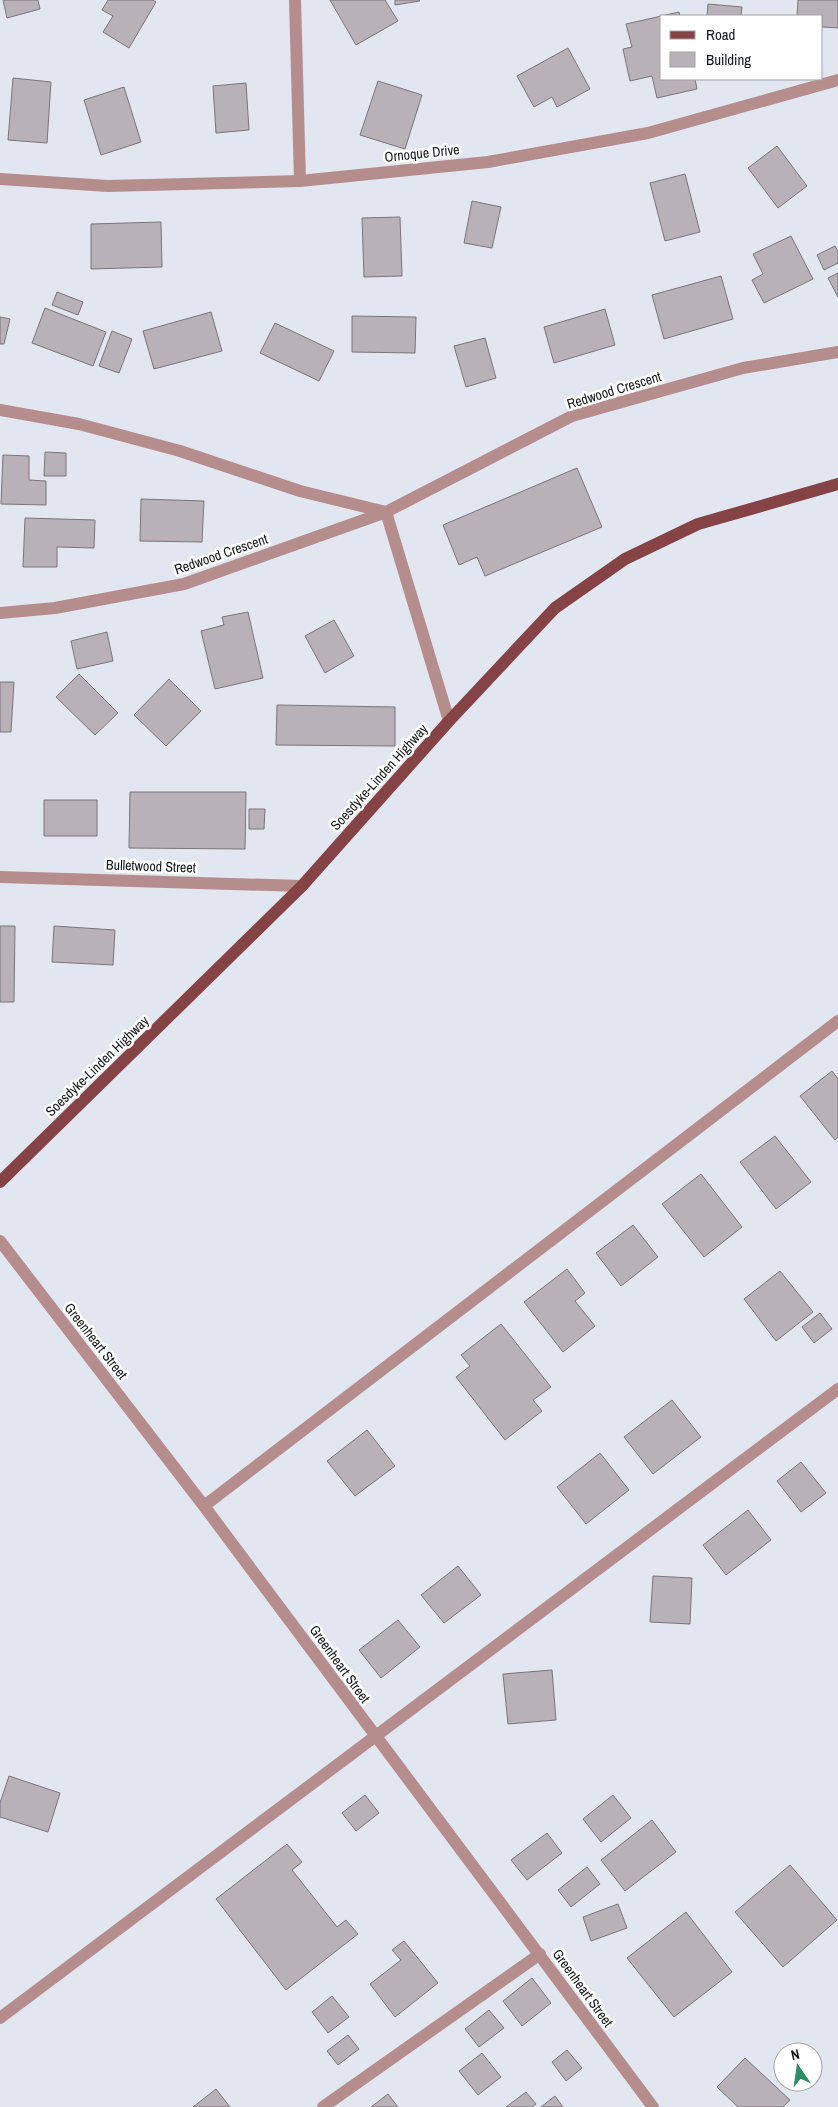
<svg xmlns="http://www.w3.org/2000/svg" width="838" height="2107" font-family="'Archivo Narrow',sans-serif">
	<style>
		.building { fill: #b9b1b8; stroke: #7c747b }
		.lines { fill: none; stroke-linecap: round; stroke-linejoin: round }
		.minor { stroke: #b58d8d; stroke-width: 12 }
		.major { stroke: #854345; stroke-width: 12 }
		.labels { text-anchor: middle; stroke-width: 5; stroke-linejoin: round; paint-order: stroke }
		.street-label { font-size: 14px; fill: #141619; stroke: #fff }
	</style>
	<rect width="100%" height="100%" fill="#e1e6f0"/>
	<path class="building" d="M3 0H38L40 9 7 18Z
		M108 0H153L156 2 129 48 103 32 113 16 102 10Z
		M330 0H385L398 21 356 45Z
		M395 0H419L420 1 395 5Z
		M798 0H838V28L822 27V16H797Z
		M708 4 742 7 741 16H707Z
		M679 12 680 16H662V79H695L697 89 657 98 652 76 630 81 623 49 632 47 626 24Z
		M568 48 590 89 557 107 552 97 534 107 517 76Z
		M13 78 51 82 47 143 8 140Z
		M378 81 422 95 405 149 360 135Z
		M246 83 249 130 216 133 213 86Z
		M124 87 141 142 101 155 84 100Z
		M777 146 807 186 778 208 748 168Z
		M685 174 700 232 665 241 650 183Z
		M472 201 501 207 492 248 464 243Z
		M400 217 402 276 364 277 362 218Z
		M161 222 162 267 91 269V224Z
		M791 236 813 279 764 303 752 280 763 274 753 254Z
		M835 246 838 251V263L824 270 817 255Z
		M838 273V297L828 278Z
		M721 276 733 319 664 339 652 295Z
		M57 292 83 302 78 315 52 305Z
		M45 308 106 332 93 366 32 343Z
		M605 309 615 345 554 363 544 327Z
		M211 312 222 351 154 369 143 331Z
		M352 316 416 317 415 353 352 352Z
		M0 317 10 319 4 344H0Z
		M275 323 334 351 319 381 260 353Z
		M112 331 132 339 119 373 99 366Z
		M485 338 496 378 466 387 454 346Z
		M45 452 66 453V476H44Z
		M3 455 29 456V480L46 481V505L1 504Z
		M577 468 602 527 485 576 477 557 459 565 443 525Z
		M141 499 204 501 202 542 140 541Z
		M25 518 95 520 94 548 57 547V567H23Z
		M248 612 263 678 215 689 201 631 224 625 222 617Z
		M334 620 354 656 325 673 305 636Z
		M107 632 113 661 77 669 71 641Z
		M79 674 118 713 95 735 56 697Z
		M169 679 201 711 166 746 134 715Z
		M0 682H14L11 732H0Z
		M277 705 395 707V746L276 745Z
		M130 792H246L245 849 129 848Z
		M44 800H97V836H44Z
		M249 809H265L264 829H249Z
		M0 926H15L14 1002H0Z
		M54 926 115 930 113 965 52 962Z
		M832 1071 838 1079V1137L835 1140 800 1096Z
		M775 1136 811 1182 776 1209 740 1162Z
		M701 1174 742 1227 704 1257 662 1204Z
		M633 1225 658 1257 621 1286 596 1253Z
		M567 1269 585 1293 575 1301 595 1326 563 1352 524 1302Z
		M780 1271 813 1312 776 1341 744 1299Z
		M820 1313 832 1329 814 1343 802 1327Z
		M501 1324 551 1387 533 1400 542 1411 505 1440 456 1377 470 1366 461 1355Z
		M672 1400 701 1437 653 1474 624 1437Z
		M367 1430 395 1466 355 1496 327 1461Z
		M600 1453 629 1490 586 1524 557 1487Z
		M801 1462 826 1493 801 1512 777 1481Z
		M748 1510 771 1540 726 1575 703 1545Z
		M458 1566 481 1595 444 1623 421 1595Z
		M653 1576 692 1578 690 1624 650 1622Z
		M398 1620 420 1647 381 1678 359 1650Z
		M552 1670 556 1720 508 1724 503 1674Z
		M9 1776 60 1793 48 1832 0 1817V1803Z
		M365 1795 379 1813 356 1831 342 1813Z
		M613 1795 631 1818 601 1842 583 1819Z
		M652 1820 676 1852 625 1891 601 1860Z
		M547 1833 562 1853 527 1880 511 1860Z
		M287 1844 302 1862 292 1870 337 1927 346 1920 358 1934 286 1990 216 1899Z
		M790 1865 837 1920 783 1967 735 1912Z
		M587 1867 600 1884 571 1907 558 1890Z
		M618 1904 627 1928 591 1941 583 1917Z
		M686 1912 732 1972 674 2017 627 1958Z
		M404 1941 438 1983 395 2017 370 1984 401 1960 392 1950Z
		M532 1978 551 2003 522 2026 503 2001Z
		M332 1996 349 2017 328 2033 312 2012Z
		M489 2010 504 2028 479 2047 465 2029Z
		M348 2035 359 2049 338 2065 327 2051Z
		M567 2050 582 2068 566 2081 552 2062Z
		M482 2053 501 2077 478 2095 459 2071Z
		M745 2058 790 2100 783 2107H738L717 2087Z
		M216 2089 230 2107H193Z
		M526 2092 536 2104 532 2107H506Z
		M388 2094 398 2107H371Z
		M555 2096 563 2107H541Z"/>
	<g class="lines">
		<path class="minor" d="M295 0 300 181
			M0 179 108 186 300 181 488 162 648 133 838 80
			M0 410 79 424 180 451 300 491 386 512
			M386 512 449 721
			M0 613 55 608 184 584 386 512 572 416 743 368 838 352
			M0 877 302 886
			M0 1241 204 1506 653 2107
			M204 1506 838 1021
			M0 2018 838 1389
			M323 2107 540 1954"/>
		<path class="major" d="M0 1182 302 886 449 721 555 608 625 559 698 524 838 484"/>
	</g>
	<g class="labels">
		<g class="street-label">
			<text transform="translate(422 153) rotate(-6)" y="5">Ornoque Drive</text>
			<text transform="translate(614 390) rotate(-17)" y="5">Redwood Crescent</text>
			<text transform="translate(221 554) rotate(-19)" y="5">Redwood Crescent</text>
			<text transform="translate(379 777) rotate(-48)" y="5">Soesdyke-Linden Highway</text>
			<text transform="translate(151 866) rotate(2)" y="5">Bulletwood Street</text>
			<text transform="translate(97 1066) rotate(-44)" y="5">Soesdyke-Linden Highway</text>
			<text transform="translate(96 1341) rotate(52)" y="5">Greenheart Street</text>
			<text transform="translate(340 1664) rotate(54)" y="5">Greenheart Street</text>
			<text transform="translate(583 1988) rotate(54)" y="5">Greenheart Street</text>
		</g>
	</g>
	<rect x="660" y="15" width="162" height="65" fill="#ffffff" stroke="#a1a2a3"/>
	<rect x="670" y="31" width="25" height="8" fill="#854345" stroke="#a1a2a3"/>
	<text x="706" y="40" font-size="15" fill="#141619">Road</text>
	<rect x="670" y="52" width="25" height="15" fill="#b9b1b8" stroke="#a1a2a3"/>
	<text x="706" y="65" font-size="15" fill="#141619">Building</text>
	<g transform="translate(798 2067) rotate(347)"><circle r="24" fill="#ffffff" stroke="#a1a2a3"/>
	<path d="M0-4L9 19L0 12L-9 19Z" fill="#298c66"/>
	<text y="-8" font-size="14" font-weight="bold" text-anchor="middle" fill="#141619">N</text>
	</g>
</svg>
